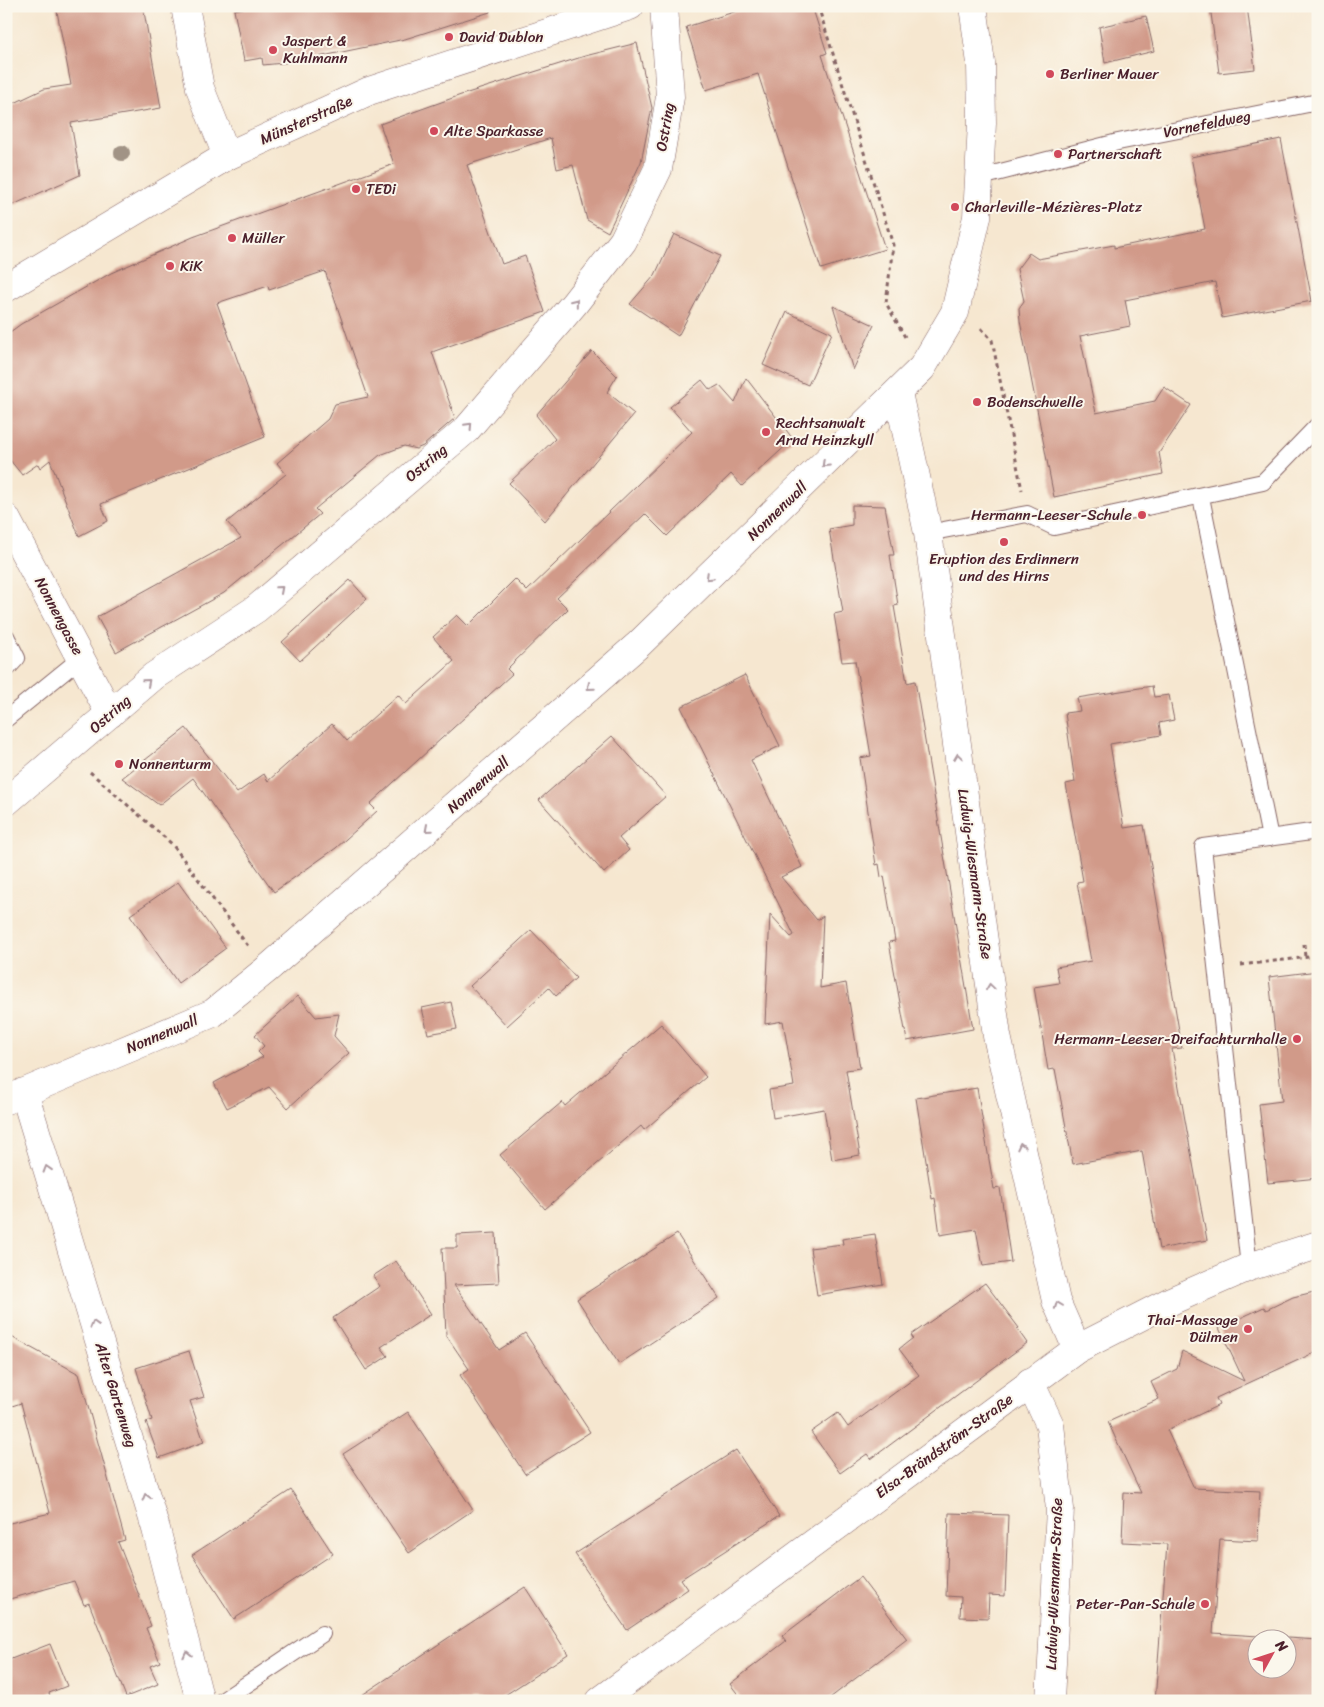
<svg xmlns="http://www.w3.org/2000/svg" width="1324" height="1707" font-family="Sriracha,sans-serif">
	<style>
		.building { fill: #d19a89; fill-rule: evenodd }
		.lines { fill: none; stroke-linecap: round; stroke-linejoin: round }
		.service-casing { stroke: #866565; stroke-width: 18 }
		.minor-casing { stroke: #866565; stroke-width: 29 }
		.tertiary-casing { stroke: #866565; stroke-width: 29 }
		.secondary-casing { stroke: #866565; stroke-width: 29 }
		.path { stroke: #866565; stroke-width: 3; stroke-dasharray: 4 4; stroke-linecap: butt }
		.service { stroke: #fff; stroke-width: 16 }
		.minor { stroke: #fff; stroke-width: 28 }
		.tertiary { stroke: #fff; stroke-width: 28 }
		.secondary { stroke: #fff; stroke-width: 28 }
		.tree { fill: #a19385 }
		.oneway { stroke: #ae9aa0 }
		.poi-dot { fill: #d1495b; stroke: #fbf7ec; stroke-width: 2 }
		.labels { text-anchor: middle; stroke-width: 4; stroke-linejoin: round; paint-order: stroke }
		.poi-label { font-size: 15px; fill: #4a1f2b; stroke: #fbf7ec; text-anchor: start }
		.street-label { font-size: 15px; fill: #4a1f2b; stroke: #fbf7ec }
	</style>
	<rect width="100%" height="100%" fill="#fbf7ec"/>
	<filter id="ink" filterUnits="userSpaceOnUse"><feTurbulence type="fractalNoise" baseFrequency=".02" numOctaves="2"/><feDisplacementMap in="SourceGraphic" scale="10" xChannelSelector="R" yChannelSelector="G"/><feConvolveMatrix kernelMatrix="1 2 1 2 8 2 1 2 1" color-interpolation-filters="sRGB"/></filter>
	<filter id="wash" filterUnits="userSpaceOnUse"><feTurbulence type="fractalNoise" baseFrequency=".0096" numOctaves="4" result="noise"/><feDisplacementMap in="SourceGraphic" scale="20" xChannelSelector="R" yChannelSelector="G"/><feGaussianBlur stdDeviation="1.12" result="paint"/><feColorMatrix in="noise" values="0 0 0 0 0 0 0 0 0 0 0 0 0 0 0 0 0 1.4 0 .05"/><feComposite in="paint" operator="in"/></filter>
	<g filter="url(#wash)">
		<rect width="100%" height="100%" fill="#f6e7d0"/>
		<g id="blocks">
			<path class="building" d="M56 6H143L161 108 71 123 80 175 6 208V107L44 89 71 85Z
				M254 6H489L490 12 405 39 313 58V60L263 65 262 58 244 61 234 10Z
				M753 6H812L827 53 822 55 885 249 821 269 758 74 706 90 686 27Z
				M1210 6H1247L1255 69 1219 73Z
				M1146 16 1154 51 1105 63 1099 27Z
				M637 43 652 108 641 162 608 232 587 220 573 165 557 169 551 138 467 165 502 264 525 256 545 312 432 352 455 418 423 446 416 449 404 446 380 455 315 509 320 514 224 593 116 652 97 617 241 538 227 522 286 474 277 463 328 419 335 404 368 397 325 271 269 290 268 286 217 303 265 437 101 504 108 521 79 536 50 460 40 468 38 464 22 475 6 455V335L21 324 111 273 193 237 394 164 380 124 461 95 585 56Z
				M1281 139 1312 301 1222 318 1215 282 1125 300 1130 326 1080 336 1096 413 1155 401 1164 387 1191 405 1159 453 1163 474 1054 497 1020 321 1019 308 1024 301 1017 269 1029 253 1038 259 1114 245V248L1205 229 1191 157Z
				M674 234 720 256 678 336 630 304 655 275Z
				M833 306 874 325 853 370Z
				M787 312 832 333 808 385 763 365Z
				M592 351 617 376 607 392 634 414 545 521 509 483 555 439 536 415Z
				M746 378 793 439 742 486 731 474 667 536 645 514 557 598 568 609 507 669 512 674 370 804 377 811 336 848 274 892 193 778 159 805 122 778 186 728 237 793 264 774 268 781 332 724 347 741 398 695 406 704 454 661 433 637 457 615 468 626 515 579 527 591 692 432 670 407 702 380 710 390 719 385 735 403Z
				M852 505 885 506 894 555H890L898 605 894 606 907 683 915 681 973 1029 907 1041 889 942 895 941 884 876 881 877 879 864 876 865 860 758 871 756 855 661 842 662 834 614 843 612 829 529 852 525Z
				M350 580 367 599 300 661 282 642Z
				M745 675 780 746 751 760 802 867 781 877 817 920 823 916 820 988 846 983 860 1068 846 1070 860 1155 832 1160 824 1109 773 1118 769 1090 794 1086 783 1021 765 1024 770 914 791 937 794 935 681 707Z
				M1152 686 1154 697 1169 695 1174 720 1159 723 1161 735 1110 744 1124 828 1144 825 1182 1048 1172 1049 1207 1240 1159 1249 1142 1151 1073 1164 1055 1069 1048 1070 1034 987 1059 983 1056 967 1091 961 1077 882 1083 881 1066 784 1075 782 1065 713 1080 711 1077 698Z
				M612 736 666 796 619 838 629 850 604 873 539 800Z
				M178 882 226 948 178 983 130 915Z
				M531 930 576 978 556 996 549 988 507 1026 470 986Z
				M1318 971V1178L1268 1183 1259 1104 1282 1101 1269 977Z
				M298 996 316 1017 339 1014 334 1036 349 1053 288 1108 269 1087 227 1108 214 1083 263 1057 258 1052 264 1046 255 1035Z
				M451 1002 457 1029 428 1034 422 1008Z
				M661 1024 706 1077 644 1130 641 1126 545 1209 500 1155 562 1102 565 1106Z
				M977 1088 994 1189 1000 1188 1011 1262 983 1266 976 1229 940 1235 935 1198 932 1199 916 1098Z
				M496 1233 499 1283 454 1285 499 1350 525 1333 590 1432 525 1474 460 1375 469 1369 446 1335 442 1248H457V1235Z
				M677 1234 719 1298 619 1364 577 1299Z
				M875 1234 883 1284 817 1295 810 1248 843 1244 842 1239Z
				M396 1261 431 1314 381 1347 388 1356 366 1370 333 1318 380 1286 373 1276Z
				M985 1283 1019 1328 1017 1329 1027 1343 871 1459 867 1454 840 1473 811 1432 838 1413 848 1427 919 1375 899 1349 913 1338 911 1335Z
				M1318 1291V1351L1216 1398 1219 1405 1167 1430 1194 1488 1260 1491 1258 1541 1220 1539 1213 1633 1318 1640V1701H1155L1167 1544 1122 1542 1124 1492 1141 1493 1108 1422 1159 1399 1151 1382 1177 1369 1182 1351 1244 1381 1219 1328 1264 1307 1266 1310 1293 1297ZM1256 1640H1286V1670H1256Z
				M6 1334 79 1374 125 1540 118 1542 151 1626 146 1628 160 1662 150 1666 158 1684 126 1697 89 1603 84 1605 74 1581 6 1600V1524L50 1513 21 1403 6 1408Z
				M189 1351 204 1397 190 1401 204 1442 159 1458 146 1422 152 1420 136 1368Z
				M408 1412 473 1510 409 1553 343 1454Z
				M736 1450 779 1516 681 1579 688 1589 627 1630 575 1554Z
				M291 1490 333 1554 234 1619 192 1555Z
				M949 1513 1008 1515 1005 1596 989 1595 988 1618 960 1617 961 1597 946 1596Z
				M860 1577 907 1639 826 1701H743L730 1684 786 1641 782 1636Z
				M525 1587 568 1654 496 1701H353Z
				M50 1644 67 1686 49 1693 52 1701H6V1661Z"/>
		</g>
	</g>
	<g filter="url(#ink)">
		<use href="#blocks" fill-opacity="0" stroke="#866565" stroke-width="1"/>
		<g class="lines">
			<g class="service-casing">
				<path id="service" d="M981 177 1118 142 1318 102
					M1201 497 1270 838
					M928 533 1027 514 1054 527 1263 482 1318 425
					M6 636 17 658 6 670
					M6 719 81 658
					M1249 1267 1203 847 1318 831
					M222 1701 322 1634"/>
			</g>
			<g class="minor-casing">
				<path id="minor" d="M185 6 200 88 227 156
					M898 393 928 533 997 1036 1056 1301 1077 1349
					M6 518 110 714
					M6 802 154 676 256 609 467 429 574 304 623 241 658 169 670 97 664 6
					M24 1092 156 1529 200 1701
					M6 1100 213 1013 266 970 639 644 922 368 955 312 977 217 982 123 981 63 973 6
					M1030 1382 1050 1425 1060 1509 1050 1701"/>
			</g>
			<g class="tertiary-casing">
				<path id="tertiary" d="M600 1701 1077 1349 1173 1300 1249 1267 1318 1245"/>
			</g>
			<g class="secondary-casing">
				<path id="secondary" d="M6 288 227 156 369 91 630 6"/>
			</g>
			<path class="path" d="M818 6 893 245 886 303 905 337
				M981 328 992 340 1022 490
				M90 772 172 844 248 946
				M1304 944 1305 958
				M1241 965 1318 956"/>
			<use href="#service" class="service"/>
			<use href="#minor" class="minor"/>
			<use href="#tertiary" class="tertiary"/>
			<use href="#secondary" class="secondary"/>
		</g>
		<circle class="tree" cx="122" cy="153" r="8"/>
		<defs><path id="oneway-chevron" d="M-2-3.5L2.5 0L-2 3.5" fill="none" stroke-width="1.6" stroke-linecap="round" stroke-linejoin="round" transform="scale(1.25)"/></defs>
		<g class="oneway">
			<use href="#oneway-chevron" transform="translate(575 302) rotate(-51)"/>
			<use href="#oneway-chevron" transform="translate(469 426) rotate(-47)"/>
			<use href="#oneway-chevron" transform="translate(825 464) rotate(136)"/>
			<use href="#oneway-chevron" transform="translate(709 577) rotate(136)"/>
			<use href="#oneway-chevron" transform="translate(280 589) rotate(-41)"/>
			<use href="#oneway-chevron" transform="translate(147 682) rotate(-41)"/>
			<use href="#oneway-chevron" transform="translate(590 687) rotate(139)"/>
			<use href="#oneway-chevron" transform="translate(958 757) rotate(-98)"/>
			<use href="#oneway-chevron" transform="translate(428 829) rotate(139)"/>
			<use href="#oneway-chevron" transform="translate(990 987) rotate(-98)"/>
			<use href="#oneway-chevron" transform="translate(1021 1146) rotate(-103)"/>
			<use href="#oneway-chevron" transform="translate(47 1169) rotate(-107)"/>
			<use href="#oneway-chevron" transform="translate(1058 1305) rotate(-111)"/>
			<use href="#oneway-chevron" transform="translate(94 1324) rotate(-107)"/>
			<use href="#oneway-chevron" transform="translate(146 1497) rotate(-107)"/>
			<use href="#oneway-chevron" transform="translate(187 1654) rotate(-104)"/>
		</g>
	</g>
	<g class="poi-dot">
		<circle cx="449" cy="37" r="5"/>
		<circle cx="273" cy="50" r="5"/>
		<circle cx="1050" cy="74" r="5"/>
		<circle cx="434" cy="131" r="5"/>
		<circle cx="1058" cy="154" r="5"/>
		<circle cx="356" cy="189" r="5"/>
		<circle cx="955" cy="207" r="5"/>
		<circle cx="232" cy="238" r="5"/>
		<circle cx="170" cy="266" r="5"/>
		<circle cx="977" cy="402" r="5"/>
		<circle cx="766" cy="432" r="5"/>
		<circle cx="1142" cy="515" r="5"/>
		<circle cx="1004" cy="542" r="5"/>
		<circle cx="119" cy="764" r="5"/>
		<circle cx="1297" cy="1039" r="5"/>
		<circle cx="1248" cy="1329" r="5"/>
		<circle cx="1205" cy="1604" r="5"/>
	</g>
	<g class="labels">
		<g class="poi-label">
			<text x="459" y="42">David Dublon</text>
			<text x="283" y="46">Jaspert &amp;<tspan x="283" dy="17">Kuhlmann</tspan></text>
			<text x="1060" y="79">Berliner Mauer</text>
			<text x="444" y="136">Alte Sparkasse</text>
			<text x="1068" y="159">Partnerschaft</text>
			<text x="366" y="194">TEDi</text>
			<text x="965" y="212">Charleville-Mézières-Platz</text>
			<text x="242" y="243">Müller</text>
			<text x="180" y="271">KiK</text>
			<text x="987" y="407">Bodenschwelle</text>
			<text x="776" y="428">Rechtsanwalt<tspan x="776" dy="17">Arnd Heinzkyll</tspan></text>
			<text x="1132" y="520" text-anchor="end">Hermann-Leeser-Schule</text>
			<text x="1004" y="564" text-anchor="middle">Eruption des Erdinnern<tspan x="1004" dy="17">und des Hirns</tspan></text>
			<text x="129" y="769">Nonnenturm</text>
			<text x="1287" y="1044" text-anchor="end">Hermann-Leeser-Dreifachturnhalle</text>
			<text x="1238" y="1325" text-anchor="end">Thai-Massage<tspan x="1238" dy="17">Dülmen</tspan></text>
			<text x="1195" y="1609" text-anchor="end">Peter-Pan-Schule</text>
		</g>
		<g class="street-label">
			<text transform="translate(306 120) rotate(-24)" y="5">Münsterstraße</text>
			<text transform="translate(1207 124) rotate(-11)" y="5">Vornefeldweg</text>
			<text transform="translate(665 127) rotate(-80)" y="5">Ostring</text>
			<text transform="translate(426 463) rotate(-40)" y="5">Ostring</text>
			<text transform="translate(777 511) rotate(-44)" y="5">Nonnenwall</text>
			<text transform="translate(59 616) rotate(62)" y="5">Nonnengasse</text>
			<text transform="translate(110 714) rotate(-41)" y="5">Ostring</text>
			<text transform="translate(478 785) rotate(-41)" y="5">Nonnenwall</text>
			<text transform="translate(975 874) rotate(82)" y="5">Ludwig-Wiesmann-Straße</text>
			<text transform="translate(162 1034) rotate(-23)" y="5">Nonnenwall</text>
			<text transform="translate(116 1395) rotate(73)" y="5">Alter Gartenweg</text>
			<text transform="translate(944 1446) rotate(-36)" y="5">Elsa-Brändström-Straße</text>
			<text transform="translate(1054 1584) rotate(-88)" y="5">Ludwig-Wiesmann-Straße</text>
		</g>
	</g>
	<rect width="1324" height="1707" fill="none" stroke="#fbf7ec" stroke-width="25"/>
	<g transform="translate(1272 1654) rotate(50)"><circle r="24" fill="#fbf7ec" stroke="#b4a19f"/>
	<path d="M0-4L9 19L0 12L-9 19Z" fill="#d1495b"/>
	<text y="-8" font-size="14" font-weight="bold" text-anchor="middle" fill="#4a1f2b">N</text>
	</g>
</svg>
